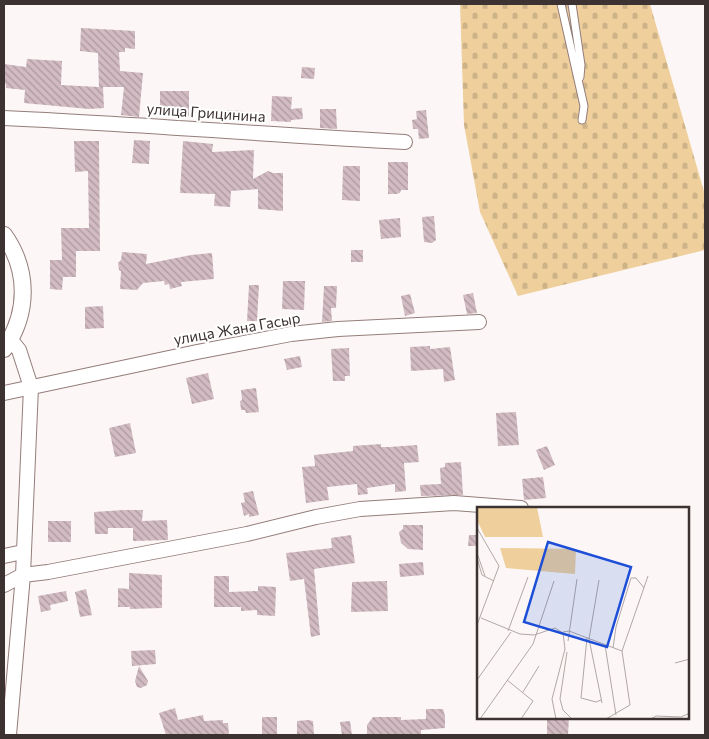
<svg xmlns="http://www.w3.org/2000/svg" width="709" height="739" font-family="Commissioner,sans-serif">
	<style>
		.cemetery { fill: url(#cemetery-stones) }
		.building { fill: url(#building-back-hatch) }
		.lines { fill: none; stroke-linecap: round; stroke-linejoin: round }
		.service-casing { stroke: #947d7b; stroke-width: 9 }
		.minor-casing { stroke: #947d7b; stroke-width: 16 }
		.tertiary-casing { stroke: #947d7b; stroke-width: 18 }
		.service { stroke: #fff; stroke-width: 7 }
		.minor { stroke: #fff; stroke-width: 14 }
		.tertiary { stroke: #fff; stroke-width: 16 }
		.labels { text-anchor: middle; stroke-width: 4; stroke-linejoin: round; paint-order: stroke }
		.street-label { font-size: 15px; fill: #3c3231; stroke: #fff }
		.inset-road { fill: none; stroke: #afa8a7; stroke-width: 1 }
		.view { fill: #1d4ed8; fill-opacity: 0.15; stroke: #1d4ed8; stroke-width: 2.5 }
		.inset-edge { fill: none; stroke: #3c3231; stroke-width: 2.5 }
	</style>
	<defs>
		<pattern id="cemetery-stones" width="16" height="16" patternUnits="userSpaceOnUse" patternTransform="scale(1.25)"><rect width="16" height="16" fill="#efd09d"/><path d="M2 7V4a2 2 0 0 1 4 0v3zM10 15v-3a2 2 0 0 1 4 0v3z" fill="#ceb388"/></pattern>
		<pattern id="building-back-hatch" width="6" height="6" patternUnits="userSpaceOnUse" patternTransform="scale(1.25)"><rect width="6" height="6" fill="#d2bbc3"/><path d="M-1 5l2 2M0 0l6 6M5-1l2 2" fill="none" stroke="#ac999f"/></pattern>
	</defs>
	<rect width="100%" height="100%" fill="#fcf7f6"/>
	<path class="cemetery" d="M460 4H650L705 195V250L518 296 480 212 464 125Z"/>
	<path class="building" d="M81 28 135 31V49L125 48V52H119L120 71 143 73 139 117 121 115 124 87H103L104 108 89 109 24 103 25 90 6 88V84H4V64L26 67 27 59 62 61 61 85 99 87 98 53 80 51Z
		M302 67 315 68 314 79 301 78Z
		M160 91H189V116H160Z
		M272 96 292 97 291 109 302 108 303 119 291 120V122L271 121Z
		M320 109H336L337 129 320 128Z
		M223 110 244 111V121L222 120Z
		M426 110 429 138 419 139 418 129H413L412 120 417 119 416 111Z
		M134 140 150 141 149 164 132 163Z
		M74 141H99L100 251H76V277H63L62 290 50 289V260H62L61 228H89L88 171 75 172Z
		M183 141 213 144 212 152 254 150 253 179 268 171 273 173H283V211L258 209V189L231 191 230 207 214 206 215 194 180 193Z
		M388 162H408V190H401L400 193 396 194H388Z
		M343 166H360V201L342 200Z
		M434 216 436 240 432 243 424 242 422 217Z
		M400 218 401 237 381 239 379 220Z
		M351 250H363V262H351Z
		M122 252 147 254 146 264 191 255 212 253 214 279 181 282 182 286 170 289 169 284 165 285 164 281 143 283 137 290 120 289 121 271 119 270 118 263 121 260Z
		M283 281H305L304 310 282 309Z
		M249 285H259L257 321H247Z
		M324 286H337L336 308H331L332 321 322 322Z
		M473 293 477 313 467 314 463 295Z
		M410 294 415 313 405 316 401 296Z
		M103 306 104 328 85 329V307Z
		M430 346V349L450 347 455 380 444 382 443 369 411 371 410 347Z
		M349 348 350 376H345V381H333L331 349Z
		M300 356 302 367 287 370 284 359Z
		M208 373 214 399 192 404 186 378Z
		M256 388 259 412 246 413 245 410H241L240 401 242 400 241 390Z
		M516 412 519 445 498 446 496 413Z
		M130 423 136 453 115 457 109 428Z
		M381 444V447H389L417 445 419 462 404 463 406 491 395 492V484L367 488 368 494 358 495 357 484 327 487 329 500 306 503 302 467 315 466 314 455 353 451V446Z
		M547 446 555 465 544 470 536 450Z
		M461 462 463 495 421 496 420 485 441 484 440 468 445 467V463Z
		M543 477 546 498 524 500 522 479Z
		M253 491 259 515 249 517V514L244 516 241 503 245 502 243 493Z
		M123 510H143L142 521 167 520 168 540 133 541V528H108V534H95L94 512Z
		M48 521H71V542H48Z
		M403 525H423V550L408 549 401 543 399 532 403 529Z
		M351 535 355 563 314 569 320 635 311 637 304 579 290 581 286 553 332 548 331 538Z
		M469 535H478V546H468Z
		M423 562 424 575 400 577 399 564Z
		M129 573 162 575V608L130 609V607H118V588L129 589Z
		M214 576H229V592L258 591V586L276 587 275 616 257 615V610L241 611V607H214Z
		M387 581 388 611 351 612 352 582Z
		M86 589 92 615 80 617 75 592Z
		M66 591 68 601 50 605 51 610 41 612 38 596Z
		M155 650 156 664 132 666 131 651Z
		M139 666 148 681 147 685 141 688 137 687 135 681Z
		M175 708 178 720 203 715 204 721 223 720V723H228L229 735H166L159 713Z
		M426 709H443L445 716V728L421 730V735H367V725L373 717H401V720L426 719Z
		M262 717H277V735H262Z
		M547 718H569L568 735H547Z
		M308 720 313 721 314 735H297V721Z
		M350 721 352 735H342L340 722Z"/>
	<g class="lines">
		<g class="service-casing">
			<path id="service" d="M561 4 584 106 582 120
				M572 4 581 65 580 77"/>
		</g>
		<g class="minor-casing">
			<path id="minor" d="M4 118C138 124 271 135 405 142
				M4 393 197 352 291 334 338 329 479 322
				M4 556 23 552
				M4 585 23 575 48 572 247 534 316 517 360 509 454 503 521 508
				M9 735 23 575 31 387 19 350 10 339"/>
		</g>
		<g class="tertiary-casing">
			<path id="tertiary" d="M4 235C29 270 29 313 4 349"/>
		</g>
		<use href="#service" class="service"/>
		<use href="#minor" class="minor"/>
		<use href="#tertiary" class="tertiary"/>
	</g>
	<g class="labels">
		<g class="street-label">
			<text transform="translate(206 113) rotate(4)" y="5">улица Грицинина</text>
			<text transform="translate(237 329) rotate(-10)" y="5">улица Жана Гасыр</text>
		</g>
	</g>
	<g transform="translate(477 507)">
		<rect width="212" height="212" fill="#fcf7f6"/>
		<path d="M0 0H60L66 30H8L0 13ZM23 41 99 42 98 67 29 61Z" fill="#efd09d"/>
		<path class="inset-road" d="M0 21 22 59 0 118M0 46 8 69M0 51 5 68 17 74M122 73 112 132 125 196M4 111 43 127 57 128 78 121 86 126 88 142 75 192 79 212M31 124 51 70M86 125 92 124 145 144 153 198 129 212M110 131 104 191 119 195 124 193M91 134 100 72M128 138 139 208M136 141 139 120 154 71H159L167 81M145 144 171 69M90 145 83 192 86 203 95 212M198 156 213 152M0 173 34 125M30 173 56 194 44 212M46 185 62 159M3 212 56 137 77 74M174 212 179 209 204 210 213 206"/>
		<path class="view" d="M71 35 154 60 130 140 47 115Z"/>
		<rect width="212" height="212" class="inset-edge"/>
	</g>
	<rect width="709" height="739" fill="none" stroke="#3c3231" stroke-width="10"/>
</svg>
